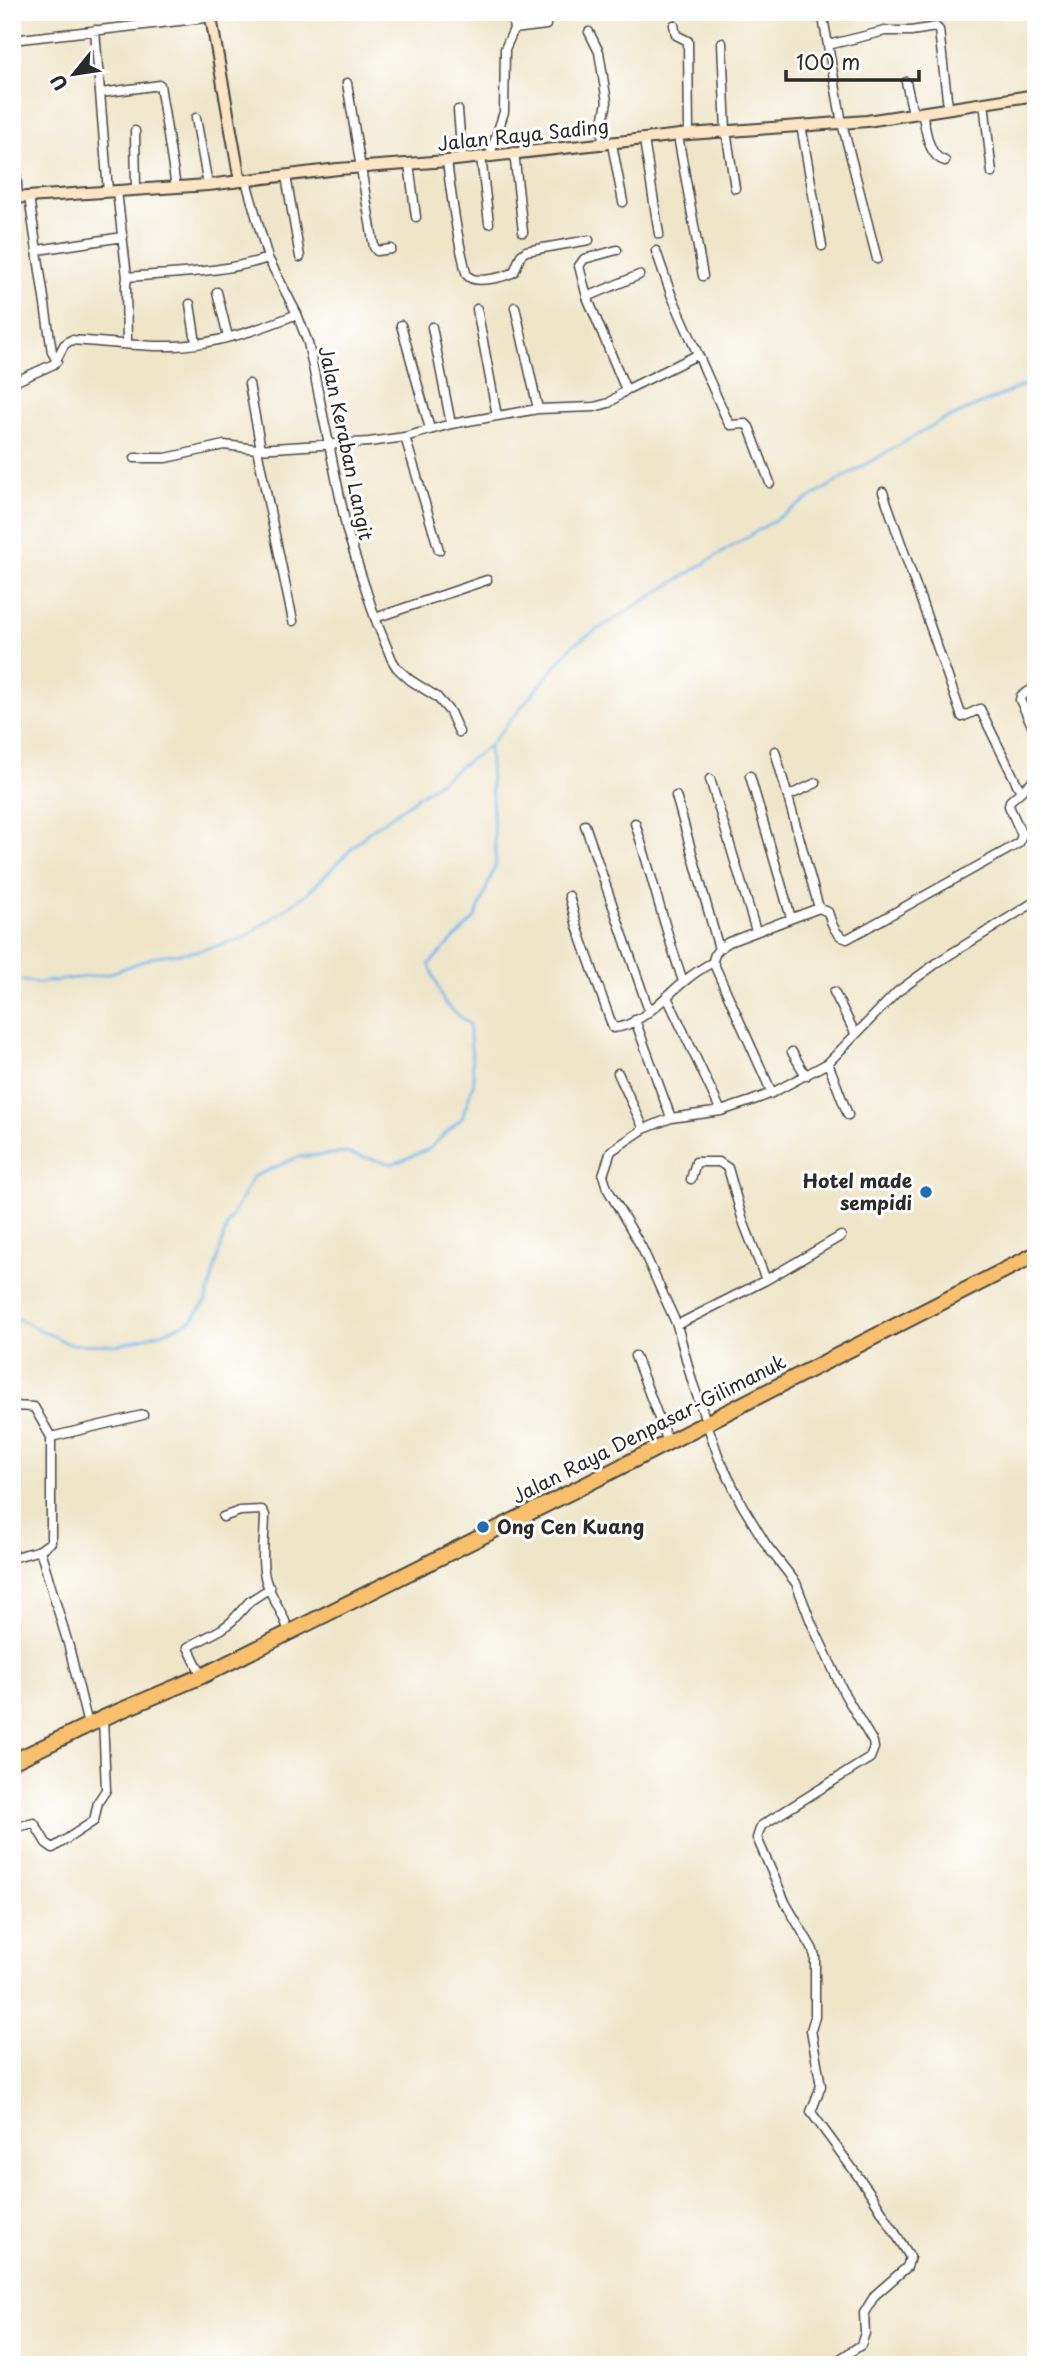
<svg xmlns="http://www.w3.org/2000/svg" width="1048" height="2377" font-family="'Playpen Sans',sans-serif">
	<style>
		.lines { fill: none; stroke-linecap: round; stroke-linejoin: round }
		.stream { stroke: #77b7ec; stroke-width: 2.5 }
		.street-casing { stroke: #484743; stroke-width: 11 }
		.secondary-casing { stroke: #484743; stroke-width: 14 }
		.highway-casing { stroke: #484743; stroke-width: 18 }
		.street { stroke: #fff; stroke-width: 8 }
		.secondary { stroke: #fce5c4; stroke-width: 10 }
		.highway { stroke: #f8bf6c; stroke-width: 14 }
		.poi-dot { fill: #1f6fb2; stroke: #fff; stroke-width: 2.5 }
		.labels { text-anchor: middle; stroke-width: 6; stroke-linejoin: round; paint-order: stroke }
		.street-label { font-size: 19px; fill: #2b2b2b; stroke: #fff }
		.poi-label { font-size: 19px; font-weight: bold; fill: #2b2b2b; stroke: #fff; text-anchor: end }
	</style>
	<rect width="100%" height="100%" fill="#fff"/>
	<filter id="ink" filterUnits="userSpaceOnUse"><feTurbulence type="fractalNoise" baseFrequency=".0143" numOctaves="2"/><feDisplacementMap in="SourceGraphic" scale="14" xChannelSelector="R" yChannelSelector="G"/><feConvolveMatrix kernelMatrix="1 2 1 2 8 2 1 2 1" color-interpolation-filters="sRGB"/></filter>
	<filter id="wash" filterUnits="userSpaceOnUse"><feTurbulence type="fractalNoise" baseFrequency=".00686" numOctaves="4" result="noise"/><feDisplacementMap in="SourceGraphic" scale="28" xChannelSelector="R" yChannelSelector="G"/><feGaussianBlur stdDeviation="1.57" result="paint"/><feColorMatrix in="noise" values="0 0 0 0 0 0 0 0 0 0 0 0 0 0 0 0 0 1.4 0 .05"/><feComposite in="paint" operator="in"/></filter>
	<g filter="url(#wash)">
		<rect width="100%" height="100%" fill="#efe6ca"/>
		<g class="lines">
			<path class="stream" d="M12 979 38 983 108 974 157 956 197 951 242 939 308 893 366 834 489 746 574 644 849 474 937 423 1036 380
				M12 1316 69 1344 117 1345 164 1332 192 1320 206 1301 227 1225 253 1177 298 1157 345 1153 393 1164 429 1149 462 1118 474 1082 469 1024 444 1003 429 964 475 918 496 864 489 747"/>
		</g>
	</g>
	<g filter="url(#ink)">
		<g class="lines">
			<g class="street-casing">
				<path id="street" d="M822 12 842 123 877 259
					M674 25 676 35 688 41 689 134
					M514 29 546 25
					M95 30 108 192
					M589 32 599 52 607 102 602 127 603 145
					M12 40 258 12
					M722 43 726 131 735 188
					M828 45 885 31H911L936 27 939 30 948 107
					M906 82 913 113
					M347 83 374 247 377 251 391 249
					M101 93 160 85 176 187
					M984 102 992 173
					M458 110 462 159
					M922 112C926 128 927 156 945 161
					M196 118 208 185
					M12 121 18 198
					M801 125 822 246
					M135 131 136 189
					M678 136 703 276
					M644 140 659 234
					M612 144 623 202
					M514 152 523 232
					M490 155 504 112 505 49 514 29 511 12
					M481 157 489 223
					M447 161C451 194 455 227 463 259 464 263 465 271 467 275 474 285 505 277 514 272L521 255 526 251 589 240
					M409 164 416 217
					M286 176 300 257
					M246 181 268 258 297 314 308 343 347 531 375 618 392 660 397 668 410 680 437 697 450 712 459 732
					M117 191 127 277 126 286 127 343
					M29 197 52 352 57 361
					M38 250 123 237
					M617 250 584 259 579 266 587 297 626 390
					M656 251 671 294 728 422 730 425 746 424 749 427 770 483
					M127 277C174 273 223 273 268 258
					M217 292 228 337
					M587 297 639 275
					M190 304 196 343
					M515 307 538 409
					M477 309 497 416
					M401 325 430 429
					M432 327 451 424
					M12 383 54 364 64 345 71 340C106 342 141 347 175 346 215 344 261 329 297 314
					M249 384 261 449
					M405 437 439 550
					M257 449 293 621
					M135 458H166L224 445 257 449 369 442 405 437 451 424 538 409 594 407 609 403 626 390 697 355
					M883 492 962 717 980 709 1020 790
					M375 618 487 580
					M1036 687 1021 696 1020 700 1036 734
					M750 776 791 918
					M710 779 756 931
					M676 796 719 949
					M788 796 816 783
					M635 823C652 876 665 930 683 981
					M585 825 649 1011
					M569 896 577 926 613 1028C640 1027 666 995 686 980 694 973 704 967 713 962
					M819 908 828 912C831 922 835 936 847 939L1007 850 1019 843 1022 835 1009 806 1010 801 1036 778
					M834 992 855 1033
					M667 997 721 1111
					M635 1020 671 1118
					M792 1052 806 1076
					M828 1063 848 1115
					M618 1073 644 1129
					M772 1093 713 962C714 951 721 947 729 942L819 908 775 751
					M691 1179 696 1162H719L728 1168 743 1221 766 1280
					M677 1325 766 1280 841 1236
					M635 1356 668 1442
					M12 1406 34 1407 51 1437V1542L40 1550 12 1558
					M51 1437 143 1415
					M223 1517 240 1511 262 1510 265 1515C265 1537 260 1560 266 1581 272 1599 284 1614 289 1632
					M40 1550 69 1647 88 1725
					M202 1676 188 1647 222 1629 232 1621 250 1601 270 1588
					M17 1827 34 1823 46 1843 53 1848 94 1821 98 1802 106 1790 103 1718
					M831 2365 861 2345 865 2333 864 2313 875 2295 907 2267 910 2257 871 2194 811 2112 821 2086 811 2030 815 2017V1956L812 1948 786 1904 757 1838 761 1826 870 1758 874 1748 873 1742 845 1695 811 1622 796 1583 767 1546 742 1505 719 1458 692 1381 677 1325 642 1248 607 1188 603 1175 611 1151 644 1129 671 1118 721 1111 751 1101 772 1093 828 1063 897 992 941 960 1036 901"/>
			</g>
			<g class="secondary-casing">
				<path id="secondary" d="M210 12 240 181
					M12 198 208 185 338 169 447 161 689 134 867 121 1036 95"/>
			</g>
			<g class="highway-casing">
				<path id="highway" d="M12 1762 103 1718 202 1676 587 1484 1036 1254"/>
			</g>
			<use href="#street" class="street"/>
			<use href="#secondary" class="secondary"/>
			<use href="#highway" class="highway"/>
		</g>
	</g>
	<g class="poi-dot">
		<circle cx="926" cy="1192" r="7"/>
		<circle cx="483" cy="1527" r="7"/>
	</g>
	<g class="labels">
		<g class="street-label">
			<text transform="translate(523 135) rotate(-6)" y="7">Jalan Raya Sading</text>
			<text transform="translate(346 443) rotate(78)" y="7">Jalan Keraban Langit</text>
			<text transform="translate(649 1429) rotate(-27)" y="7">Jalan Raya Denpasar-Gilimanuk</text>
		</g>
		<g class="poi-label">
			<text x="912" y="1188">Hotel made<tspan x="912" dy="22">sempidi</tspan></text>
			<text x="497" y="1534" text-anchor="start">Ong Cen Kuang</text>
		</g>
	</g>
	<rect width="1048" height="2377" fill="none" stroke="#fff" stroke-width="42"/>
	<g transform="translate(74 74) rotate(240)" stroke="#ffffff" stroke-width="5" paint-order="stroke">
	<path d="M0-5L12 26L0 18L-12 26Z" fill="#2b2b2b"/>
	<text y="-10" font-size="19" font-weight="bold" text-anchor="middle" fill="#2b2b2b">U</text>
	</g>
	<path d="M786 70v10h133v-10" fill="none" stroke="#2b2b2b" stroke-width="3.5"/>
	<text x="796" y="70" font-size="21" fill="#2b2b2b" stroke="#ffffff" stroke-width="5" paint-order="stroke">100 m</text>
</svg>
